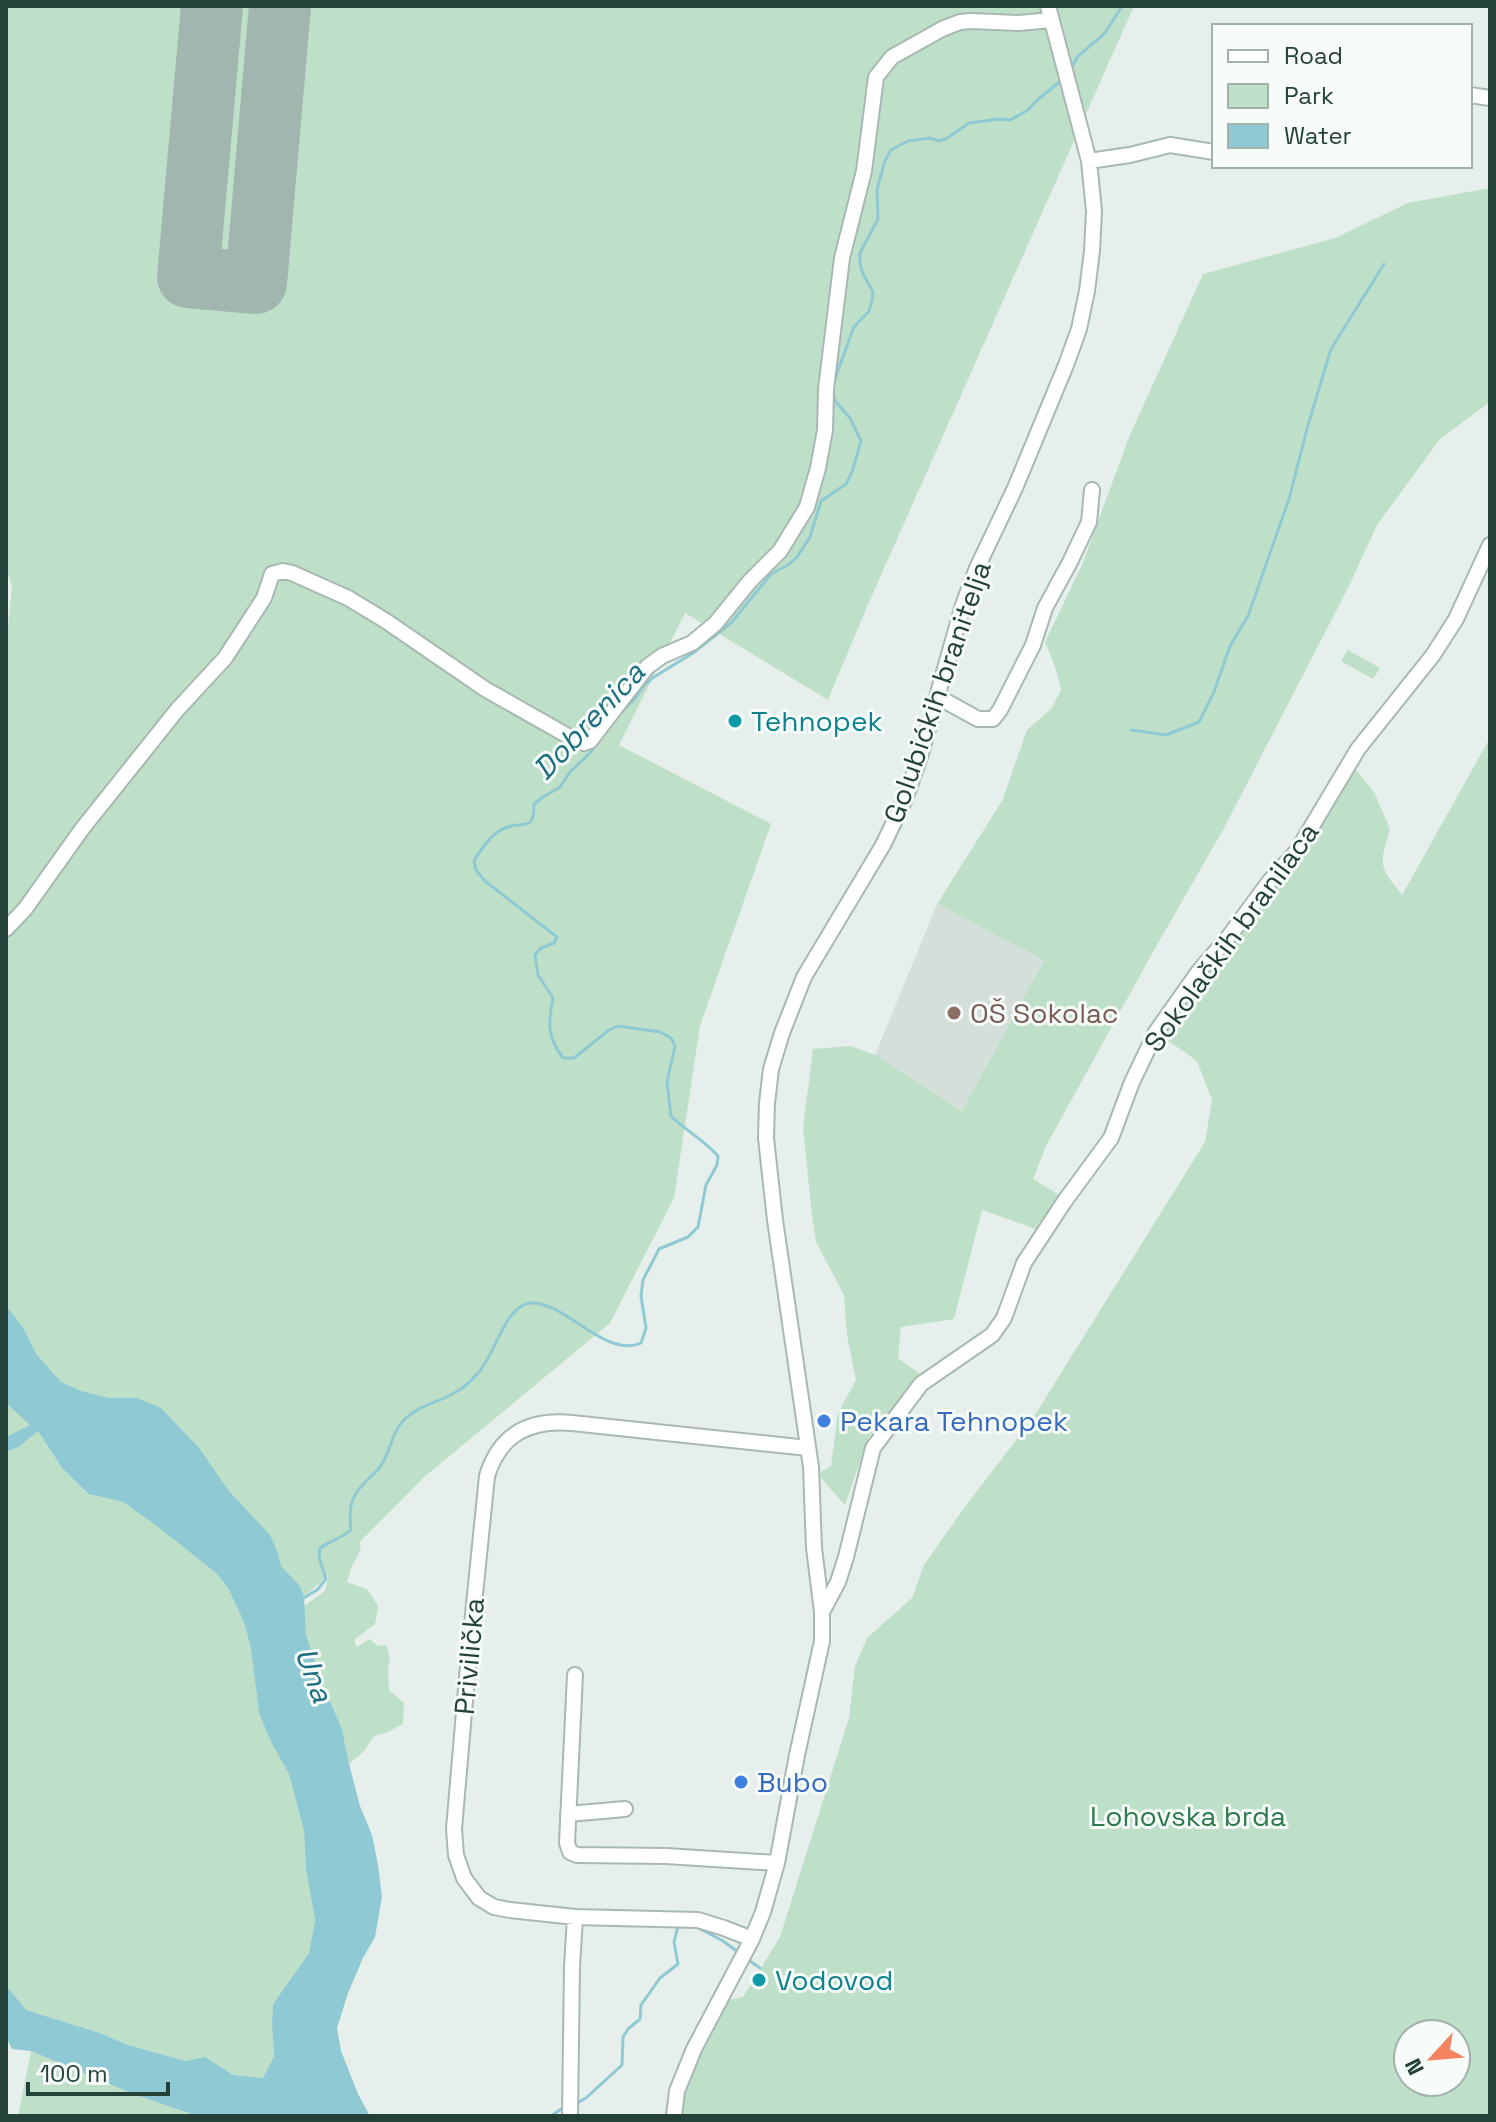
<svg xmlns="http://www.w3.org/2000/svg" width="1496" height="2122" font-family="'Space Grotesk',sans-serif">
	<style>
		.built { fill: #d4dfda }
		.green { fill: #bfe0c8; fill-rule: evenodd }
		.water { fill: #8ec9d4 }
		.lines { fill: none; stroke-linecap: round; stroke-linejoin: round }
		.stream { stroke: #8ec9d4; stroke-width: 3 }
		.runway { stroke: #a2b6b0; stroke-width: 62 }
		.minor-casing { stroke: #a8b8b2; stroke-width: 18 }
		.minor { stroke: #fff; stroke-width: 14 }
		.culture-dot { fill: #0f9aa8; stroke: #f7fbf9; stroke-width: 3 }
		.education-dot { fill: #8d6e63; stroke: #f7fbf9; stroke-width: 3 }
		.shop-dot { fill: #3f7fe0; stroke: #f7fbf9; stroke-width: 3 }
		.labels { text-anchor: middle; stroke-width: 6; stroke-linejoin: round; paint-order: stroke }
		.street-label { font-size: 28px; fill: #24423a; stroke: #f7fbf9 }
		.culture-label { font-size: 28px; fill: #0d838f; stroke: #f7fbf9; text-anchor: start }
		.education-label { font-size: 28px; fill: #785e54; stroke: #f7fbf9; text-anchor: start }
		.shop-label { font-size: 28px; fill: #366cbe; stroke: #f7fbf9; text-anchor: start }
		.park-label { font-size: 28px; fill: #2d7a4b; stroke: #f7fbf9 }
		.water-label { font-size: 30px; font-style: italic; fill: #1c6f80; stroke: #f7fbf9 }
	</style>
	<rect width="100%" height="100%" fill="#e6efeb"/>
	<path class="built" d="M937 904 1044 960 962 1111 875 1055Z"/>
	<path class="green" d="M6 6H1134L866 609 828 700 685 613 619 745 771 824 700 1026 674 1198 610 1323 423 1478 359 1543 361 1549 352 1566 347 1582 367 1589 378 1606 375 1624 354 1640 357 1647 370 1639 378 1646 386 1645 390 1657 388 1670 389 1690 404 1703 403 1724 388 1732 374 1736 364 1751 349 1764 342 1729 322 1683 306 1635 304 1606 325 1591 329 1574 304 1597 188 1466 87 1408 6 1338V646L12 587 6 566Z
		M1490 188V402L1440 439 1377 525 1349 586 1223 830 1153 952 1046 1146 1033 1179 1061 1196 1039 1230 982 1210 954 1319 901 1327 898 1358 920 1374 868 1438 845 1505 820 1477 821 1472 831 1466 838 1413 856 1380 847 1335 844 1295 816 1242 812 1215 803 1128 813 1049 850 1046 875 1055 962 1111 1044 960 937 904 1002 801 1027 730 1051 709 1061 690 1056 669 1045 642 1082 565 1129 437 1203 274 1335 238 1408 203Z
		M1348 650 1380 668 1373 679 1341 661Z
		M1490 738V2116H674L718 2002 743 1997 780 1937 849 1718 855 1666 867 1638 912 1598 924 1565 964 1508 1033 1418 1205 1142 1212 1100 1197 1061 1156 1032 1230 935 1353 758 1357 771 1374 792 1390 829C1379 865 1379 866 1402 895ZM1408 2034H1456V2082H1408Z
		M6 1403 31 1425 6 1437Z
		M38 1431 62 1468 87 1494 123 1502 154 1524 216 1573 228 1588 244 1622 251 1648 259 1713 271 1742 289 1774 304 1831 306 1870 315 1920 309 1953 273 2004 272 2024 274 2056 264 2078 233 2075 205 2058 186 2061 128 2045 100 2033 26 2010 6 1985V1452L19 1447Z
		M31 2051 133 2094 197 2116H18Z"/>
	<path class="water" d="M6 1306 22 1326 37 1355 61 1382 81 1391 109 1398H137L161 1408 200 1449 228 1490 270 1535 277 1551 281 1566 300 1586 304 1597 306 1635 322 1683 342 1729 349 1764 360 1806 372 1835 378 1865 382 1897 375 1937 363 1958 348 1993 337 2028 341 2051 358 2094 370 2116H197L133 2094 31 2051 12 2049 6 2037V1985L26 2010 100 2033 128 2045 186 2061 205 2057 233 2075 263 2078 274 2056 272 2024 273 2004 309 1953 315 1920 306 1870 304 1831 289 1774 271 1742 259 1713 251 1649 244 1622 228 1588 216 1573 154 1524 123 1502 88 1494 62 1468 38 1431 19 1447 6 1452V1437L30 1425 6 1403Z"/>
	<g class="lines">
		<path class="stream" d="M1070 71 1077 57 1105 33 1122 6
			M623 710 634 700 644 685 654 677 693 653 731 623 771 574 788 565 797 557 810 537 821 501 846 484 852 472 861 441 850 418 836 402 833 395V384L854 327 869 311 872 301 873 292 863 274 860 264V253L878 219 877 189 885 161 891 150 908 141 930 138 939 141 946 139 969 123 999 119 1010 120 1028 110 1036 101 1063 79
			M1131 730 1166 735 1199 722 1214 692 1230 646 1248 616 1289 499 1308 425 1331 349 1384 264
			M302 1599 317 1590 326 1579 319 1557 320 1548C330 1541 342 1538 351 1530 350 1519 349 1509 353 1499 357 1487 372 1477 380 1467 391 1452 391 1432 405 1419 421 1404 437 1403 454 1393 462 1389 471 1381 477 1374 495 1357 504 1306 530 1303 564 1300 605 1359 641 1343L646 1328 641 1296 643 1280 659 1249 688 1237 698 1227 706 1185 717 1165 718 1156C703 1139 686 1131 671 1116L667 1082 675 1046 671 1038 660 1032 618 1026 609 1030 574 1058H563C547 1037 548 1023 553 998L538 975 535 955 541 948 554 943 557 937 485 881 476 870 474 861C481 849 492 833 505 828 524 820 534 833 534 804L543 797 560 787 570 772 591 752 597 743
			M693 1925 723 1941 738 1952
			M747 1959 760 1968
			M575 2104 586 2098 622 2065 623 2037 628 2029 640 2019 641 2005 660 1978 678 1964 674 1942 678 1926
			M551 2116 564 2107"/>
		<path class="runway" d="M212 6 188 277 256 283 280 6"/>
		<g class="minor-casing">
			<path id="minor" d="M1470 95 1490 98
				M1089 161 1130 155 1170 145 1214 152
				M938 697 978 719H993L1000 710 1033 645 1045 608 1070 562 1089 522 1092 490
				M6 929 25 909 82 829 177 710 225 658 264 598 272 574 283 571 292 573 348 598 386 621 485 689 575 740 584 743 590 741 647 667 662 656 692 643 715 624 750 581 780 551 807 507 818 468 825 430 826 389 842 258 864 171 876 77 892 57 942 29 960 22 971 21 1019 23 1051 20
				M822 1612 838 1582 846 1557 873 1448 921 1384 992 1335 1004 1318 1024 1263 1064 1202 1111 1138 1132 1082 1156 1032 1199 971 1230 935 1269 882 1297 851 1358 749 1433 655 1456 619 1490 545
				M575 1675 567 1843 570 1852 577 1855 666 1856 777 1863
				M568 1814 625 1809
				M752 1939 724 1928 698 1920 575 1917 510 1910 494 1907 479 1898 464 1878 456 1855 454 1829 469 1654 487 1476C500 1434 530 1419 572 1423L808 1448
				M570 2116 572 1967 575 1917
				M674 2116 677 2091 694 2049 752 1939 763 1912 777 1863 797 1755 822 1641V1612L814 1548 811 1467 775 1220 766 1138 767 1103 771 1069 782 1033 804 977 883 845 905 799 920 757 963 605 977 568 1015 488 1066 365 1079 329 1087 291 1092 251 1094 211 1089 161 1048 6"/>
		</g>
		<use href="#minor" class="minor"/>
	</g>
	<g class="culture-dot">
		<circle cx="735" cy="721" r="8"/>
		<circle cx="759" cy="1980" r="8"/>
	</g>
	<circle class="education-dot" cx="954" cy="1013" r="8"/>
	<g class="shop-dot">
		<circle cx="824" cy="1421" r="8"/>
		<circle cx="741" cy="1782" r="8"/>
	</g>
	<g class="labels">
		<g class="street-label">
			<text transform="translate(937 692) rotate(-71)" y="10">Golubićkih branitelja</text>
			<text transform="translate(1231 937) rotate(-54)" y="10">Sokolačkih branilaca</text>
			<text transform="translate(469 1656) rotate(-85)" y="10">Privilička</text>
		</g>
		<g class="culture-label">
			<text x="751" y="731">Tehnopek</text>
			<text x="775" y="1990">Vodovod</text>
		</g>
		<g class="education-label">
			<text x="970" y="1023">OŠ Sokolac</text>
		</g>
		<g class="shop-label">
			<text x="840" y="1431">Pekara Tehnopek</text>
			<text x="757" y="1792">Bubo</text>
		</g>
		<g class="park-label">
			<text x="1188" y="1826">Lohovska brda</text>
		</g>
		<g class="water-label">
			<text transform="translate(589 721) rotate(-47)" y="10">Dobrenica</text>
			<text transform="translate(314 1675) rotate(70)" y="10">Una</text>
		</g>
	</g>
	<rect width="1496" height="2122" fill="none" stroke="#24423a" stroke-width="16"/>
	<rect x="1212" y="24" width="260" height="144" fill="#f7fbf9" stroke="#a3b1ad" stroke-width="2"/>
	<rect x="1228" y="50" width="40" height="12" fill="#ffffff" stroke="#a3b1ad" stroke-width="2"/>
	<text x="1284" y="64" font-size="24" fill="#24423a">Road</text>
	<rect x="1228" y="84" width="40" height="24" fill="#bfe0c8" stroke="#a3b1ad" stroke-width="2"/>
	<text x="1284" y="104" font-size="24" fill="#24423a">Park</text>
	<rect x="1228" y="124" width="40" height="24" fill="#8ec9d4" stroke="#a3b1ad" stroke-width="2"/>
	<text x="1284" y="144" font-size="24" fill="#24423a">Water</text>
	<g transform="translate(1432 2058) rotate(244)"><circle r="38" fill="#f7fbf9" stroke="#a3b1ad" stroke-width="2"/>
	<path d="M0-6L14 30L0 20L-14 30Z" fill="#f4845f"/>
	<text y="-12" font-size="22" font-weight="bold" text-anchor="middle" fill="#24423a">N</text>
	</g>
	<path d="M28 2082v12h140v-12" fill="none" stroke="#24423a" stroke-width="4"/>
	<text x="40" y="2082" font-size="24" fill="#24423a" stroke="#f7fbf9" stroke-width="6" paint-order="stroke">100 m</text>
</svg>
